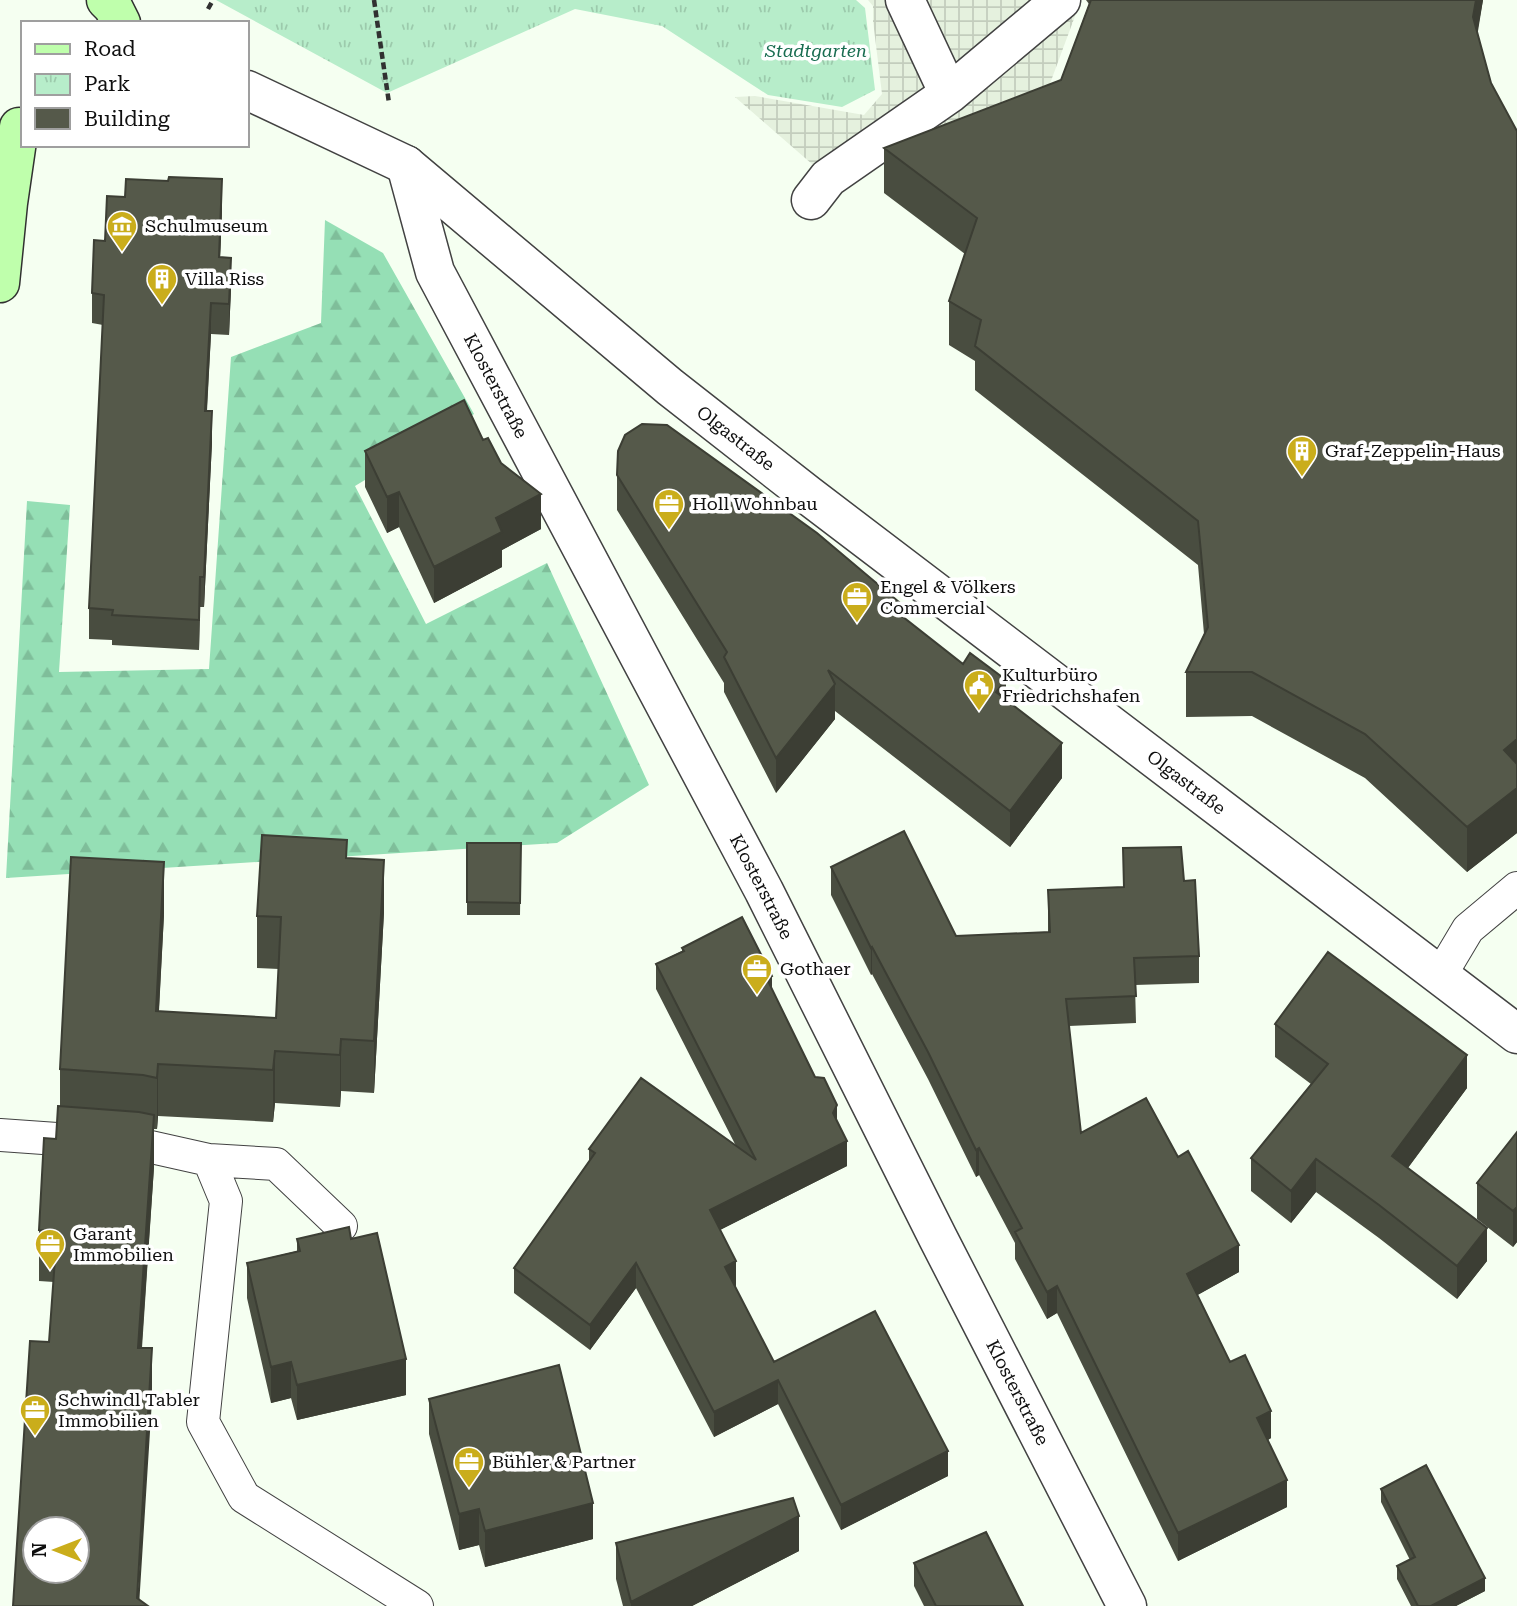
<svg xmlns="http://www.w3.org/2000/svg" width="1517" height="1606" font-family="'Roboto Serif',serif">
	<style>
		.forest { fill: url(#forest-firs) }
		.park { fill: url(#park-tufts) }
		.plaza { fill: url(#plaza-grid) }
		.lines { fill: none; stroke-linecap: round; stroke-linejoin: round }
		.service-casing { stroke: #424242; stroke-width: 34 }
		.pedestrian-casing { stroke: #424242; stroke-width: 41 }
		.minor-casing { stroke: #424242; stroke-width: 41 }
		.secondary-casing { stroke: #313131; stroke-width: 41 }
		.path { stroke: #313131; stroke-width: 4.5; stroke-dasharray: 7 3.5; stroke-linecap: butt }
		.service { stroke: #fff; stroke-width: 32 }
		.pedestrian { stroke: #fff; stroke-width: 38 }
		.minor { stroke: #fff; stroke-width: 38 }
		.secondary { stroke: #bfffac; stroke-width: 38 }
		.wall { fill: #494d40 }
		.shaded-wall { fill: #3c3e34 }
		.building { fill: #55594a; stroke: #3c3e34; stroke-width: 2; fill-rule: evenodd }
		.labels { text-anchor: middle; stroke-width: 7; stroke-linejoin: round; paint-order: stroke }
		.park-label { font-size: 18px; font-style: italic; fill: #196d51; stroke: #fff }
		.poi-label { font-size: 18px; fill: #0f0f0f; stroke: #fff; text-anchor: start }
		.street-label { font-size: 18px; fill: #0f0f0f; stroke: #fff }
	</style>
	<defs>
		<pattern id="forest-firs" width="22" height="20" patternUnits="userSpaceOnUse" patternTransform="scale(1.75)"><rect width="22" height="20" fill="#95dfb5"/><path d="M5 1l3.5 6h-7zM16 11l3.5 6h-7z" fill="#7fbe9a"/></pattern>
		<pattern id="park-tufts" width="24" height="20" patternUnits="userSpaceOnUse" patternTransform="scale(1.75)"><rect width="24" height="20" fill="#b7edca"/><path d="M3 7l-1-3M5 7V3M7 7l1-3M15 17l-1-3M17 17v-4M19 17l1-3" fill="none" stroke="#9ccaac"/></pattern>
		<pattern id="plaza-grid" width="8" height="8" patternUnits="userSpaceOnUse" patternTransform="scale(1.75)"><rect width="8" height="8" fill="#e5f1de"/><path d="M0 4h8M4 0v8" fill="none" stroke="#c3cdbd"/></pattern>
	</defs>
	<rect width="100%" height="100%" fill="#f5fff1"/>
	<path class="forest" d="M325 220 383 253 474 414 355 486 426 624 547 563 649 785 557 843 6 878 27 501 70 505 59 672 209 669 231 357 321 323Z"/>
	<path class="park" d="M216 0H856L865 8 875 90 842 107 768 95 662 26 575 9 387 93Z"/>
	<path class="plaza" d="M868 0H1075L1078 8 1048 89 828 178 735 97 755 96 864 115 882 94 873 21V6Z"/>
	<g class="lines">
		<g class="service-casing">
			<path id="service" d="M1440 976 1468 929 1517 888
				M0 1135 142 1145 209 1160 226 1201 203 1422 244 1497 417 1606
				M209 1160 276 1164 341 1226"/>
		</g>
		<g class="pedestrian-casing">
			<path id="pedestrian" d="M905 0 949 94
				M811 200 828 178 949 94 1061 0"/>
		</g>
		<g class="minor-casing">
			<g id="minor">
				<path id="s1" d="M247 90 406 165 670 387 808 495 1517 1034"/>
				<path id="s2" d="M406 165 435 272 764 891 938 1238 1127 1606"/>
			</g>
		</g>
		<g class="secondary-casing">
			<path id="secondary" d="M106 0 113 7 121 23
				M0 283 8 203 19 127"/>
		</g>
		<path class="path" d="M374 0 389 103
			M208 9 213 0"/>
		<use href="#service" class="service"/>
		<use href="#pedestrian" class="pedestrian"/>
		<use href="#minor" class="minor"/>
		<use href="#secondary" class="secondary"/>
	</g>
	<path class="wall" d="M1086 0H1483L1477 33 1491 83 1517 131V833L1467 872 1365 778 1252 716 1186 717V672L1204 634 1198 565 975 390V361L949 345V301L965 254 884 193V148L1061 80 1089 4Z
		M222 209 220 257 231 288 229 335 211 334 207 411 212 442 204 607H200L199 650 112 645V640L89 639V608L103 325 92 323V293L105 241Z
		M483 440 501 463 541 529 502 550V567L434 603 399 527 387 533 365 487V451Z
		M617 475 899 614 1006 699 1062 778 1010 847 835 711V719L776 793 724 692V683L617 510Z
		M467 843H521L520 915H467Z
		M1123 848 1184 881 1199 956V983L1135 985 1136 1023 1069 1026 1081 1133 1239 1272 1197 1295 1230 1362 1271 1438 1268 1440 1287 1507 1178 1561 1057 1313 1047 1319 1015 1259V1243L979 1175 976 1177 928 1079 872 974 871 975 831 895V867L956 936 1048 933V890L1124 887Z
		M347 858 384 912 374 1093 341 1091 340 1107 275 1103 273 1122 158 1116 157 1129H154V1167L142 1348 152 1400 13 1606 49 1342 54 1282 39 1281V1230L56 1139 60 1106V1069L164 914 159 1011 276 1018 279 969 257 968V916Z
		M682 948 772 989 837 1122 847 1166 720 1230 736 1286H735L774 1362 948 1476 841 1530 778 1404 714 1437 636 1288 590 1350 514 1293V1268L589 1161V1149L736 1146 656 989V964L682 951Z
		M1275 1024 1467 1088 1408 1168 1487 1261 1457 1299 1379 1238 1316 1192 1291 1223 1251 1191V1158L1311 1084 1275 1057Z
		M1517 1132V1242L1513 1247 1477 1219V1183Z
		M297 1239H351L406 1395 297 1420 291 1398 271 1403 247 1298V1263L297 1251Z
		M429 1399 593 1539 485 1567 479 1545 459 1550 429 1434Z
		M1381 1489 1485 1591 1456 1606H1411L1397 1579V1566L1410 1560 1381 1502Z
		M616 1543 799 1551 692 1606H623L616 1579Z
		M914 1563 1023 1606H924L914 1586Z"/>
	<path class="shaded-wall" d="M1476 0H1483L1473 62V17Z
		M222 179V209L219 287V257Z
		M231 258V288L229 335V304Z
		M211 303V334L205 441V411Z
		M212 411V442L204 607V577Z
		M399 492V527L387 533V497Z
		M541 494V529L502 550V567L434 603V567L496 518Z
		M200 577V607L199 650V620Z
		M899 602V637L893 609Z
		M1006 680V716L996 692Z
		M835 684V719L776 793V758Z
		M1517 739V784L1504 750Z
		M1062 743V778L1010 847V811Z
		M1517 788V833L1467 872V827Z
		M384 860V912L374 1093V1041Z
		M164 862V914L156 1063V1011Z
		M872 947V974L871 975V948Z
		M772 976V1001L767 979Z
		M341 1039V1091L340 1107V1055Z
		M275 1051V1103L273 1122V1070Z
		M1467 1055V1088L1392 1189V1156Z
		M158 1064V1116L157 1129V1078Z
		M837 1105V1130L833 1113Z
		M154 1115V1167L138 1399V1348Z
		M847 1141V1166L710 1235V1210Z
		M979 1148V1175L976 1177V1150Z
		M1316 1159V1192L1291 1223V1191Z
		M1517 1207V1242L1513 1247V1211Z
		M1487 1228V1261L1457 1299V1266Z
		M1239 1245V1272L1187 1301V1274Z
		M736 1261V1286L725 1292V1267Z
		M636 1263V1288L590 1350V1325Z
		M1057 1286V1313L1047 1319V1292Z
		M152 1348V1400L139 1606H137Z
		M406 1359V1395L297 1420V1385Z
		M291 1362V1398L271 1403V1367Z
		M778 1380V1404L714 1437V1412Z
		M1271 1411V1438L1257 1446V1418Z
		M948 1451V1476L841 1530V1505Z
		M1287 1480V1507L1178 1561V1533Z
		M593 1503V1539L485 1567V1531Z
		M479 1509V1545L459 1550V1514Z
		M799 1516V1551L692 1606H631V1602Z
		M1485 1578V1591L1456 1606H1431Z"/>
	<path class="building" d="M1091 0H1476L1473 17 1491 83 1517 131V739L1504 750 1517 764V788L1467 827 1365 734 1252 672H1186L1208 627 1198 521 975 346 981 320 949 301 977 218 884 148 1061 80Z
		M169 177 222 179 219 257 231 258 229 304 211 303 205 411H212L204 577H200L199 620 112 615 113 610 89 608 104 295 92 293 94 240 105 241 107 196 125 197 126 179 168 181Z
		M464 400 483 440 488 438 501 463 541 494 496 518 502 532 434 567 399 492 387 497 365 451Z
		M642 424 667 425 817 533 899 602 893 609 963 664 970 653 1006 680 996 692 1062 743 1010 811 828 670 835 684 776 758 724 657 727 652 617 475 618 451 625 435Z
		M904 831 956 936 1050 932 1048 890 1124 887 1123 848 1181 847 1184 881 1195 880 1199 956 1134 958 1136 996 1066 999 1081 1133 1146 1098 1178 1157 1188 1151 1239 1245 1187 1274 1230 1362 1245 1355 1271 1411 1257 1418 1287 1480 1178 1533 1057 1286 1047 1292 1015 1232 1022 1228 979 1148 976 1150 928 1052 872 947 871 948 831 867Z
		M262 835 347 840 346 858 384 860 374 1041 341 1039 340 1055 275 1051 273 1070 158 1064 157 1078 143 1075 60 1069 71 857 164 862 156 1011 276 1018 281 917 257 916Z
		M467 843H521L520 903 467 902Z
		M742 917 772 976 767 979 815 1077 824 1078 837 1105 833 1113 847 1141 710 1210 736 1261 725 1267 774 1362 875 1311 948 1451 841 1505 778 1380 714 1412 636 1263 590 1325 514 1268 595 1153 589 1149 641 1078 756 1160 656 964 684 951 682 948Z
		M1328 952 1467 1055 1392 1156 1487 1228 1457 1266 1379 1205 1316 1159 1291 1191 1251 1158 1328 1064 1275 1024Z
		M58 1106 139 1112 154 1115 138 1348H152L137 1598 148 1606H13L30 1341 49 1342 57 1231 39 1230 44 1138 56 1139ZM35 1529H77V1571H35Z
		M1517 1132V1207L1513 1211 1477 1183Z
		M349 1227 351 1239 377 1233 406 1359 297 1385 291 1362 271 1367 247 1263 300 1251 297 1239Z
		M559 1365 593 1503 485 1531 479 1509 459 1514 429 1399Z
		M1426 1465 1485 1578 1431 1606H1418L1397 1566 1415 1557 1381 1489Z
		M793 1498 799 1516 631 1602 616 1543Z
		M986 1532 1023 1606H936L914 1563Z"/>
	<defs>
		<g id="museum-pin" transform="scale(1.575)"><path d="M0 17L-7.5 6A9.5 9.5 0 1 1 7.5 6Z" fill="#caad1b" stroke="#fff"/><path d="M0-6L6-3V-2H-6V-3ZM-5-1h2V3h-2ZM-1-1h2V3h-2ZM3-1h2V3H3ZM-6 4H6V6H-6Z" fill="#fff"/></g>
		<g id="building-pin" transform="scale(1.575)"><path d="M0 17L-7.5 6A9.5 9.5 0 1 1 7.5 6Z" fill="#caad1b" stroke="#fff"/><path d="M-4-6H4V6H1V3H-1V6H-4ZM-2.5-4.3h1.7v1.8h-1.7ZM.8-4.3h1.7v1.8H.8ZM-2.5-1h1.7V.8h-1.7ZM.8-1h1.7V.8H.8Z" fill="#fff"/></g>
		<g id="office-pin" transform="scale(1.575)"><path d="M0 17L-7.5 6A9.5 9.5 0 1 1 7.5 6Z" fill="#caad1b" stroke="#fff"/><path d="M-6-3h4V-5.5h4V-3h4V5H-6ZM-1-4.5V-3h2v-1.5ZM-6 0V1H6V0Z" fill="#fff"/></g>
		<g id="civic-pin" transform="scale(1.575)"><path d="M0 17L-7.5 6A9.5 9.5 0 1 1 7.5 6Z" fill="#caad1b" stroke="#fff"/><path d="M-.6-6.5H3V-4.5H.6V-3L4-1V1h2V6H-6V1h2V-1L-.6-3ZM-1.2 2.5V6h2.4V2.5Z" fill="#fff"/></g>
	</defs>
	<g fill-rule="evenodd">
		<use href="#museum-pin" x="122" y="226"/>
		<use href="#building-pin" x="162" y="279"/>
		<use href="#building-pin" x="1302" y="451"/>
		<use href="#office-pin" x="669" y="504"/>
		<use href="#office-pin" x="857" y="597"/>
		<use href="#civic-pin" x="979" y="685"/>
		<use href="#office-pin" x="757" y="969"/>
		<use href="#office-pin" x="50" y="1244"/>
		<use href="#office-pin" x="35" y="1410"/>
		<use href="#office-pin" x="469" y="1462"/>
	</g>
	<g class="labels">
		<g class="park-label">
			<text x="816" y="57">Stadtgarten</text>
		</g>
		<g class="poi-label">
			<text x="145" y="232">Schulmuseum</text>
			<text x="185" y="285">Villa Riss</text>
			<text x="1325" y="457">Graf-Zeppelin-Haus</text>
			<text x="692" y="510">Holl Wohnbau</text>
			<text x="880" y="593">Engel &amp; Völkers<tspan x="880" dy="21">Commercial</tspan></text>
			<text x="1002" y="681">Kulturbüro<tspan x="1002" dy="21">Friedrichshafen</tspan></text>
			<text x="780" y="975">Gothaer</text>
			<text x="73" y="1240">Garant<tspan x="73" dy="21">Immobilien</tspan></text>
			<text x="58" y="1406">Schwindl Tabler<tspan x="58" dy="21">Immobilien</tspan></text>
			<text x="492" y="1468">Bühler &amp; Partner</text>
		</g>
		<g class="street-label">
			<text dy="6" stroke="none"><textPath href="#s2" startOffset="240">Klosterstraße</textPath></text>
			<text dy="6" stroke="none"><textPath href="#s1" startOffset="604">Olgastraße</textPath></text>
			<text dy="6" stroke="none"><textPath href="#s1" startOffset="1171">Olgastraße</textPath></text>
			<text dy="6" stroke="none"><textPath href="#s2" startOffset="807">Klosterstraße</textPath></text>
			<text dy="6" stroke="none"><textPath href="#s2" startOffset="1374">Klosterstraße</textPath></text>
		</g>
	</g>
	<rect x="21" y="21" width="228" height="126" fill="#ffffff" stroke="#9f9f9f" stroke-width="2"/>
	<rect x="35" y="44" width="35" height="10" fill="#bfffac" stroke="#9f9f9f" stroke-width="2"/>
	<text x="84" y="56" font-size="21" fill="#0f0f0f">Road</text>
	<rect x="35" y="74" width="35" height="21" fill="url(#park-tufts)" stroke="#9f9f9f" stroke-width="2"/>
	<text x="84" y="91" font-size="21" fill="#0f0f0f">Park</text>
	<rect x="35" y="108" width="35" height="21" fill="#55594a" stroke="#9f9f9f" stroke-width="2"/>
	<text x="84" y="126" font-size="21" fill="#0f0f0f">Building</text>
	<g transform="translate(56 1550) rotate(270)"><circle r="33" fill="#ffffff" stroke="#9f9f9f" stroke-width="2"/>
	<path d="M0-5L12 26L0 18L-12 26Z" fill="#caad1b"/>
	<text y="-10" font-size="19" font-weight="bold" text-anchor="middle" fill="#0f0f0f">N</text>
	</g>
</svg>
